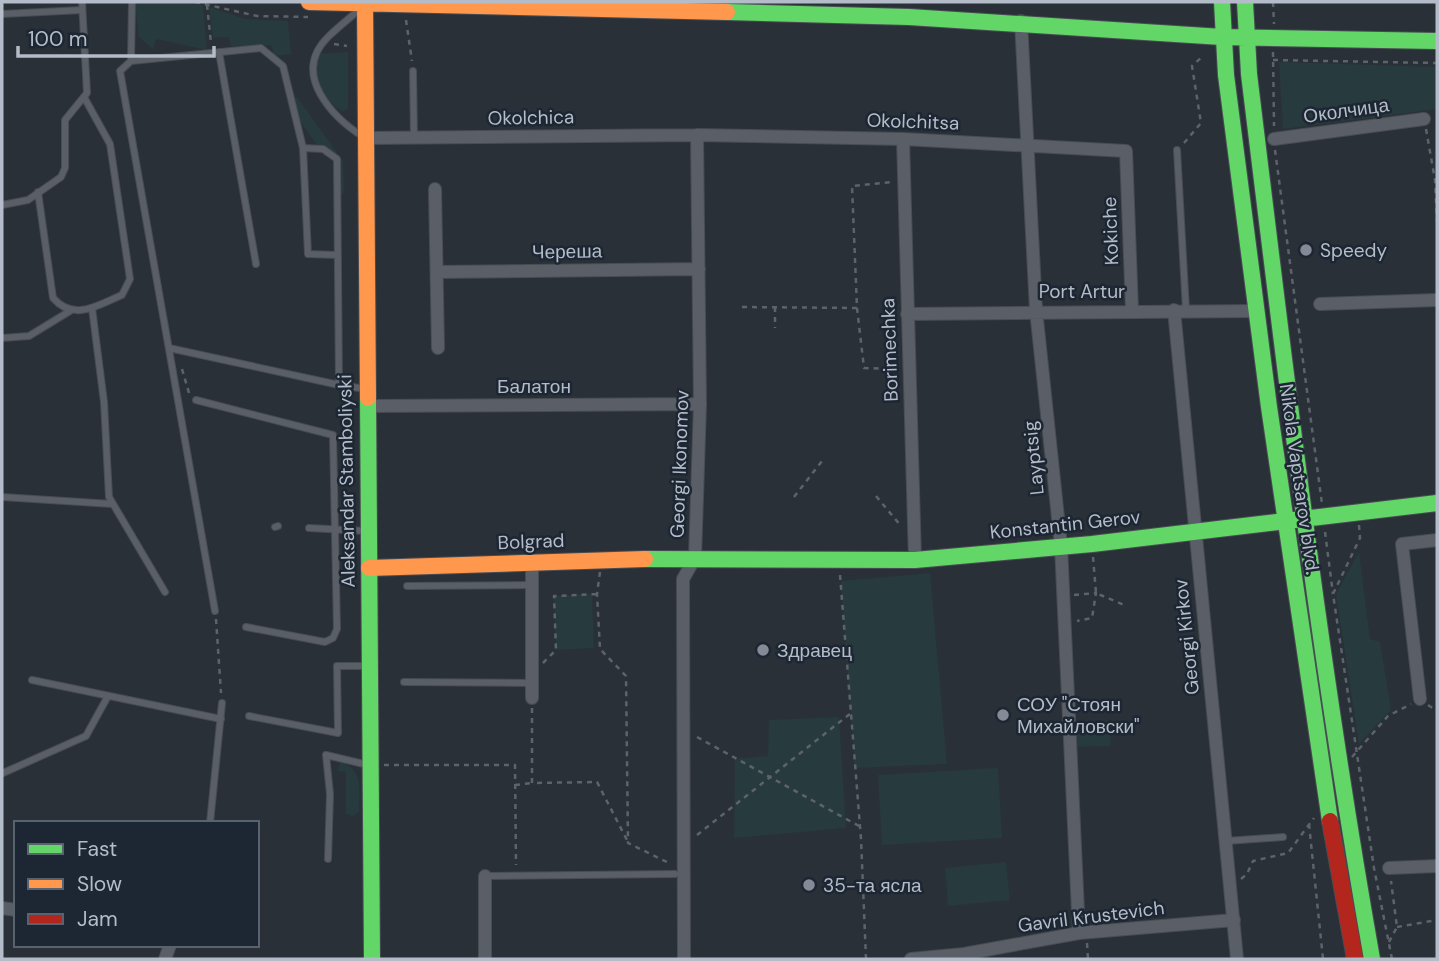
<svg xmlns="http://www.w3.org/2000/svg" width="1439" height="961" font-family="'DM Sans',sans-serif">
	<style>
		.green { fill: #273a3e }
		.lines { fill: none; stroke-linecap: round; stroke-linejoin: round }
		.lane-casing { stroke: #484c53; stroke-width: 8 }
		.street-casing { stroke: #484c53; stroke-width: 14 }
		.fast-casing { stroke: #484c53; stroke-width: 18 }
		.slow-casing { stroke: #484c53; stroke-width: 18 }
		.jam-casing { stroke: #484c53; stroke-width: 18 }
		.path { stroke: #5d636a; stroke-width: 2.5; stroke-dasharray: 5 5; stroke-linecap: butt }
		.lane { stroke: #5a5e66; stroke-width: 6 }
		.street { stroke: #5a5e66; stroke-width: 12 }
		.fast { stroke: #63d668; stroke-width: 16 }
		.slow { stroke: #ff974d; stroke-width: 16 }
		.jam { stroke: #b3261e; stroke-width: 16 }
		.poi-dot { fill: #848b96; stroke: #1d2633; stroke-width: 2.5 }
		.labels { text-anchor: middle; stroke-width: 5; stroke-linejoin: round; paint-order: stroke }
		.street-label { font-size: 19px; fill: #b4bcc9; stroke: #1d2633 }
		.poi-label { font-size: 19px; fill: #b4bcc9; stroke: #1d2633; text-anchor: start }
	</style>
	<rect width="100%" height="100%" fill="#2a3038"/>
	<path class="green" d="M135 2H190L203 5 207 50 156 39 153 49 139 37Z
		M209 7 245 19 288 21 291 54 275 56 271 45 231 46 229 37 213 38Z
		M348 52V108L343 112C322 99 312 77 319 54Z
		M1279 62 1437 67V109L1283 129Z
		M297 97 343 161 344 193 341 195 340 158 317 145 298 118 294 98Z
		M1359 552 1370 639 1380 642 1391 710 1359 744 1336 594Z
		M930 573 947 764 855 768 841 581Z
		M592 594 594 648 556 650 554 596Z
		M839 717 846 828 734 838 735 759 768 756 769 720Z
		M1110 721 1111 746 1071 747 1070 722Z
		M341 762C364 770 359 790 359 812L353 816 346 814V772L337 771Z
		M998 768 1002 838 882 845 878 775Z
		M1006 862 1010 900 948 906 945 868Z"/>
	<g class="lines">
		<g class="lane-casing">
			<path id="lane" d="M132 2 131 61 120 71 215 611
				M361 8C350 18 338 27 328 37 290 74 333 118 365 138
				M2 14 82 10
				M219 52 256 264
				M131 61 261 48 283 66 303 148 308 254 337 255
				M413 71 414 138
				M303 148 323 149 337 159 339 385 366 389
				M1177 150 1186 310
				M38 192 53 298C74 322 98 305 122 295L130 279 110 144 84 97
				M2 205 28 200 61 177 65 168V120L87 93 82 2
				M92 308 104 402 109 497 165 592
				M2 338 29 336 70 311
				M169 348 339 385
				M196 400 333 435 337 629 333 638 325 642 246 627
				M2 497 112 504
				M275 527 278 526
				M309 528 366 531
				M407 586 532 585
				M32 680 221 719
				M404 682 532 683
				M249 716 338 733 337 666H367
				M3 773 86 736 108 696
				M210 823 222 703
				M1226 841 1283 837
				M328 859 330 794 326 755 368 765
				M485 876 675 874"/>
		</g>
		<g class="street-casing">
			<path id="street" d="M1021 21 1036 310 1061 546 1079 933
				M366 138 697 135 903 139 1126 151 1132 310
				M903 139 915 560
				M1274 139 1424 119
				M435 189 438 348
				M437 272 699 269
				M1320 304 1437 300
				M1174 310 1237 959
				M907 314 1258 311
				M367 406 700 404
				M532 562V698
				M1420 699 1402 544 1437 540
				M1389 868 1437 866
				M485 876V959
				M2 908 16 910
				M165 959 170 945
				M684 959 683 579 695 558 700 404 697 135
				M911 959 964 954 1079 933 1234 920"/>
		</g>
		<g class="fast-casing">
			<path id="fast" d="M1222 2 1226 75 1269 407 1330 821
				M1245 2 1249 74C1285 370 1320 666 1372 959
				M727 12 909 17 1222 37 1437 41
				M368 398 372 959
				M645 559 915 560 1092 544 1437 503"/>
		</g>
		<g class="slow-casing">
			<path id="slow" d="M309 2 727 12
				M365 2 368 398
				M369 568 645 559"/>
		</g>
		<g class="jam-casing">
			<path id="jam" d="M1330 821 1355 959"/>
		</g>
		<path class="path" d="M195 2 257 16 308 17
			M1273 2 1274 24
			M207 5 211 43
			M406 20 412 61
			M334 44 347 46
			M1273 52 1274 126
			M1273 60 1437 63
			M1426 129 1435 180 1437 221
			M1184 143 1201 123 1192 66 1203 56
			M1275 150 1322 504
			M742 307 857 308 852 186 892 182
			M775 307V328
			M857 308 864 368 898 369
			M182 369 189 393
			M876 496 901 526
			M794 497 822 461
			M1359 525 1360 538 1333 594 1374 868 1392 959
			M1325 532 1333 594
			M1093 557 1096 593 1124 605
			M600 572 597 594 600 649 626 676 628 843 671 864
			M840 575 861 839 866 959
			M1074 595 1096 593 1092 618 1077 621
			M216 619 221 693
			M543 663 556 650 554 596 597 594
			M1428 705 1437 711
			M532 708V783L597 782 628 842
			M697 737 859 826
			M1352 757 1388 716 1411 704
			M384 765H515L516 865
			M515 785 532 783
			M1309 824 1323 959
			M697 835 851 713
			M1241 879 1247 874 1253 861 1288 853 1314 818
			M1397 927 1437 920
			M1389 942 1397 927 1391 881
			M1087 943 1088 959"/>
		<use href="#lane" class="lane"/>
		<use href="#street" class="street"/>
		<use href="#fast" class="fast"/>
		<use href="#slow" class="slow"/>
		<use href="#jam" class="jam"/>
	</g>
	<g class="poi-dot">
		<circle cx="1306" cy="250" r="7"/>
		<circle cx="763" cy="650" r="7"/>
		<circle cx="1003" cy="715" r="7"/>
		<circle cx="809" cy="885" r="7"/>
	</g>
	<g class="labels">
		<g class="street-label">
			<text transform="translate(1346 110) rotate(-8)" y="7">Околчица</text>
			<text transform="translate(531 117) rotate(-1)" y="7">Okolchica</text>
			<text transform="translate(913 121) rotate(2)" y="7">Okolchitsa</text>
			<text transform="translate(1110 231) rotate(-92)" y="7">Kokiche</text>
			<text transform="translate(567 251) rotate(-1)" y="7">Череша</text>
			<text x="1082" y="298">Port Artur</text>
			<text transform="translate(889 350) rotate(-92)" y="7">Borimechka</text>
			<text x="534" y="393">Балатон</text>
			<text transform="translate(1033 458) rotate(-96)" y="7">Layptsig</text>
			<text transform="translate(679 464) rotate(-88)" y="7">Georgi Ikonomov</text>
			<text transform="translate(1300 479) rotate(82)" y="7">Nikola Vaptsarov blvd.</text>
			<text transform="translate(346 481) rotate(-91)" y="7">Aleksandar Stamboliyski</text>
			<text transform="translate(1065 524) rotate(-6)" y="7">Konstantin Gerov</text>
			<text transform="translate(531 541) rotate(-2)" y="7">Bolgrad</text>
			<text transform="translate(1186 637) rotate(-96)" y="7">Georgi Kirkov</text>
			<text transform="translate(1091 916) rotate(-7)" y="7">Gavril Krustevich</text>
		</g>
		<g class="poi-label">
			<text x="1320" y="257">Speedy</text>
			<text x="777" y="657">Здравец</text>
			<text x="1017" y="711">СОУ "Стоян<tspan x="1017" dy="22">Михайловски"</tspan></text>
			<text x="823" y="892">35-та ясла</text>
		</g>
	</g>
	<rect width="1439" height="961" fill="none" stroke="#b4bcc9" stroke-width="7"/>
	<rect x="14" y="821" width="245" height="126" fill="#1d2633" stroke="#59626f" stroke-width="2"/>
	<rect x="28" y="844" width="35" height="10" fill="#63d668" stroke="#59626f" stroke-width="2"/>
	<text x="77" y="856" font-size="21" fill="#b4bcc9">Fast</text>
	<rect x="28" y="879" width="35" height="10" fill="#ff974d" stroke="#59626f" stroke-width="2"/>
	<text x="77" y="891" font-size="21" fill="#b4bcc9">Slow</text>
	<rect x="28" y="914" width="35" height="10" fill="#b3261e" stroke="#59626f" stroke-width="2"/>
	<text x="77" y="926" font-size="21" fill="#b4bcc9">Jam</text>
	<path d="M18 46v10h196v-10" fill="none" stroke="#b4bcc9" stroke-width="3.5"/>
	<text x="28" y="46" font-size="21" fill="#b4bcc9" stroke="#1d2633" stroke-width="5" paint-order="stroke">100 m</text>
</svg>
